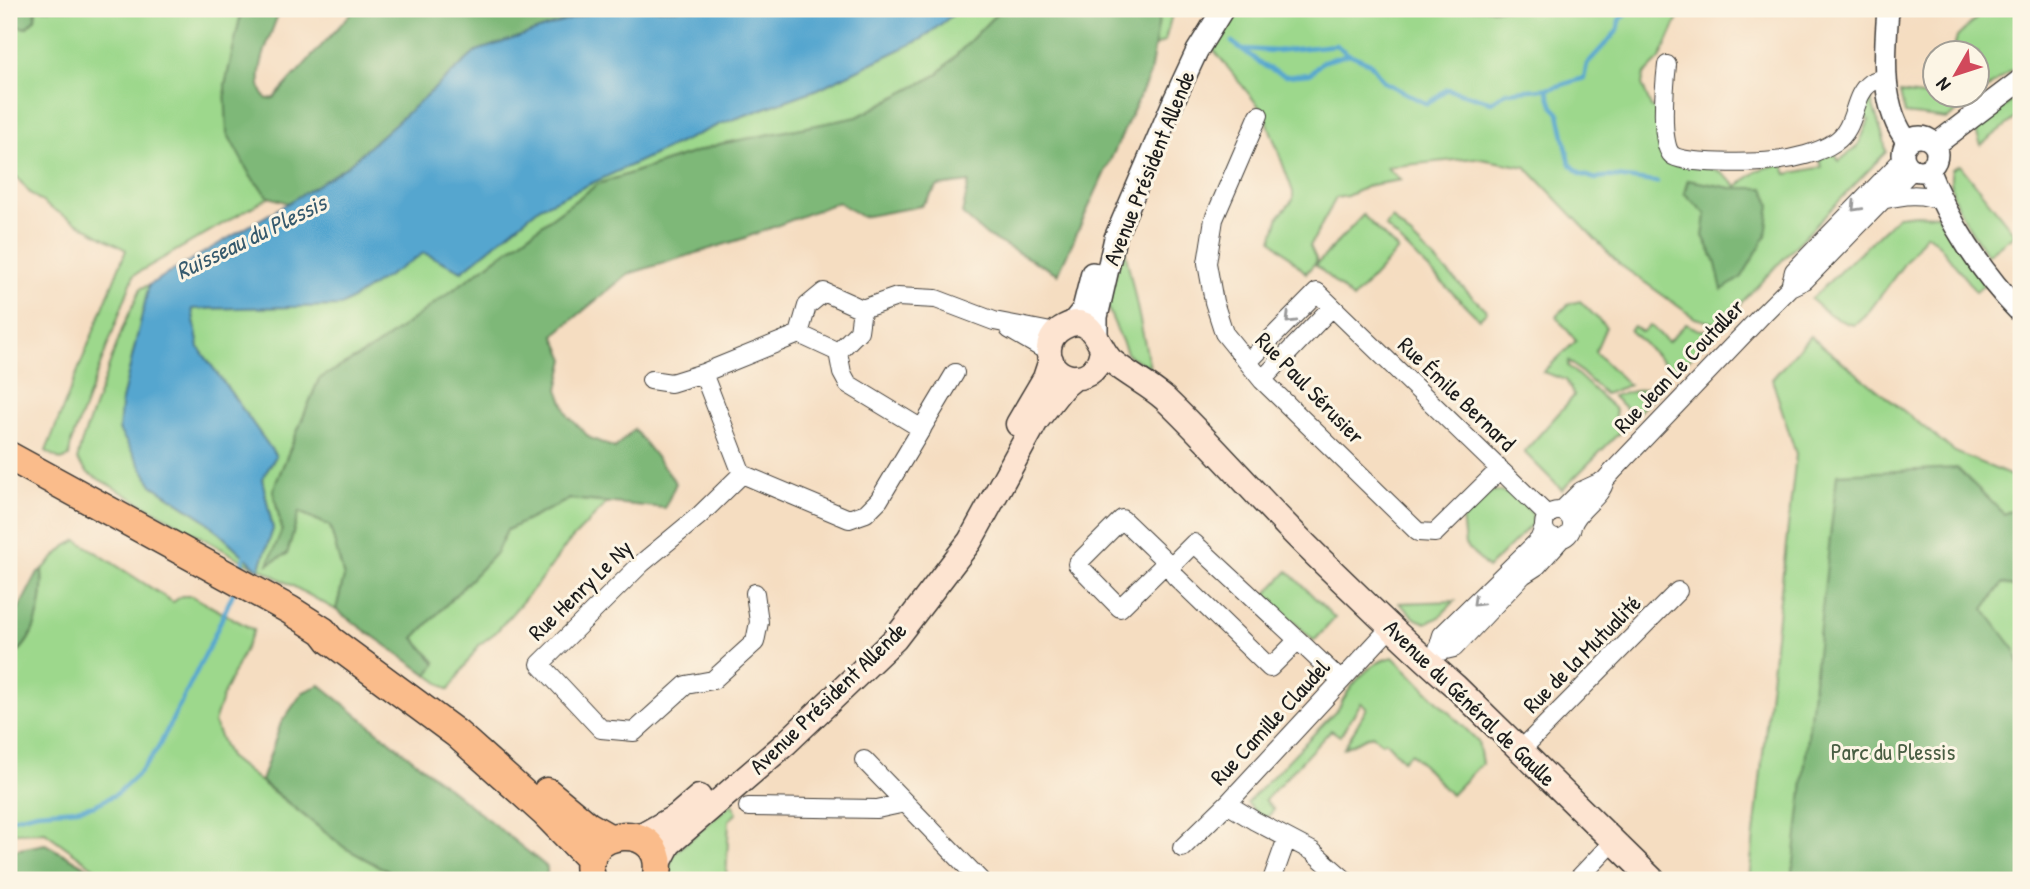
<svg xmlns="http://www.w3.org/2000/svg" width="2030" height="889" font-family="'Patrick Hand',sans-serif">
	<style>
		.green { fill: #9dd88c; stroke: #5c7a54; stroke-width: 2 }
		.forest { fill: #7eb878; stroke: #4d6a4a; stroke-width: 2 }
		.water { fill: #55a6cf; stroke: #386176; stroke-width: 2 }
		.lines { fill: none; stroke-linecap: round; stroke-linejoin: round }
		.stream { stroke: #55a6cf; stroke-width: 4.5 }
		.minor-casing { stroke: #3d3935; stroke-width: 20 }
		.tertiary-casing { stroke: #3d3935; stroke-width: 24 }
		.secondary-casing { stroke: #3d3935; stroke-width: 27 }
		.primary-casing { stroke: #3d3935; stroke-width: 31 }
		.minor { stroke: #fff; stroke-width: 18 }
		.tertiary { stroke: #fff; stroke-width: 21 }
		.secondary { stroke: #fde4d1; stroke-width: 24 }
		.primary { stroke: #fabc8b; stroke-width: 28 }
		.oneway { stroke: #999 }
		.labels { text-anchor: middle; stroke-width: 6; stroke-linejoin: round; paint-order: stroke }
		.street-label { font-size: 23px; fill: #1c1c1c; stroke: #fcf5e5 }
		.park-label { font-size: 23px; fill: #495e43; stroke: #fcf5e5 }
		.water-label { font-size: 24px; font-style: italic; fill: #365a6d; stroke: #fcf5e5 }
	</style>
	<rect width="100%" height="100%" fill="#fcf5e5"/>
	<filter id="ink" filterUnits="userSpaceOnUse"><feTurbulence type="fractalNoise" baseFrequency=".0143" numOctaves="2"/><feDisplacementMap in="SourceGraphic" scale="14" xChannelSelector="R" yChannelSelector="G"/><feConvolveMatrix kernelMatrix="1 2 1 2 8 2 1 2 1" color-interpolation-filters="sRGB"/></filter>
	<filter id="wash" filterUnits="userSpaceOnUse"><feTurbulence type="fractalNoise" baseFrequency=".00686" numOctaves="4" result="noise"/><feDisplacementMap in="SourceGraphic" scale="28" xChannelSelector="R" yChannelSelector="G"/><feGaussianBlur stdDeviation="1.57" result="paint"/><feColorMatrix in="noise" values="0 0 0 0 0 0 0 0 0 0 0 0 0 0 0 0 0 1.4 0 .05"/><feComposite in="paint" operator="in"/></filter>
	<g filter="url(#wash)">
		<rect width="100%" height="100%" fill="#f5ddc1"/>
		<path class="green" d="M36 9H242L225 86 251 177 269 197 134 275 71 443 69 457 61 460 46 451 126 250 49 207 30 193 9 168V86L14 63 9 25 26 28 35 19Z
			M960 9H1001L937 75 857 118 720 144 598 184 375 347 319 379 273 490 287 554 299 512 330 526 344 577 336 610 260 568 273 529 262 479 276 456 199 348 192 309 341 306 424 252 462 271 540 207 718 125 818 89 922 39Z
			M1164 9H1178L1171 18 1165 41 1154 47 1160 13Z
			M1234 9H1682L1660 59 1644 75 1642 84 1651 107 1659 112 1662 147 1719 171 1737 186 1759 170 1783 163 1787 174 1822 167 1818 155 1833 149 1839 161 1858 146 1869 120 1859 113 1866 100H1871L1884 140 1886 152 1720 325 1695 318 1619 264 1526 167 1475 158 1386 167 1401 180 1371 185 1347 196 1336 198 1310 246 1317 261 1306 273 1272 240 1279 216 1293 200V192L1264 113 1213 49Z
			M1986 9H2021V63L1947 119 1905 114 1900 93 1937 98 1939 95 1978 94V52H1953L1957 37Z
			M2021 94V114L1981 145 1975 129Z
			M1960 165 2015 234 1987 255C1972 231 1945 199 1952 169Z
			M1916 214 1937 215 1985 284 1976 292 1936 241 1926 234 1870 310 1854 325C1836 321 1825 311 1811 299L1898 216Z
			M1363 215 1398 250 1353 299 1316 265Z
			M1392 218 1487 311 1479 319 1385 226Z
			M1124 245 1150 368 1128 355 1106 304Z
			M149 285 121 405 152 485 204 519 259 570 88 473 77 460 81 444 123 327 141 288Z
			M1580 301 1606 327 1595 352 1629 385 1605 394 1569 361 1568 366 1616 410C1614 419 1614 424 1621 431L1562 490 1524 452 1574 396 1566 380 1543 372 1576 341 1556 316 1569 304Z
			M1686 324 1699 330H1718L1681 367 1670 369 1630 330 1634 326 1642 332 1650 325 1668 342Z
			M1810 336 1955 452 2021 480V880H1749L1796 454 1772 379Z
			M1658 386 1660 390 1635 416 1612 396Z
			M1492 491C1511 491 1520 500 1533 514L1532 524 1488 568 1465 545 1462 517Z
			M570 499 607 503 568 543 541 580 496 632 479 645 449 690 428 675 436 663 414 638 496 553 507 530Z
			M77 540 173 602 182 596H192L254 630 223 695 214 723 229 757 345 848 404 880H111L45 832 9 833V658C37 644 44 599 42 570L66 546Z
			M1288 571 1335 618 1314 641 1265 595Z
			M1455 601 1438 618 1426 623 1416 619 1399 603Z
			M1393 657 1478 741 1482 763 1451 795 1411 753 1403 760 1385 741 1382 743 1372 735 1344 748 1367 708 1361 703 1340 736 1331 730 1265 800 1274 810 1267 817 1259 816 1247 803 1339 708C1348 687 1369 662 1393 657Z
			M732 803 737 813 729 820 726 880H667L672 855Z"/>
		<path class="forest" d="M9 9H36L35 19 26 28 9 25Z
			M242 9H280C273 31 247 82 267 99L274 98 355 9H601L477 51 346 167 288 203 269 197 251 177 227 133 225 86Z
			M1001 9H1164L1160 13 1150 74 1058 274 987 236 962 214 969 182 938 186 921 206 862 217 838 202 742 239 628 274 554 335 565 359 558 389 568 416 590 438 615 448 634 429 676 483 665 508 570 499 507 530 496 553 414 638 436 663 428 675 336 610 344 577 330 526 299 512 287 554 268 564 282 530 273 490 319 379 375 347 598 184 720 144 857 117 937 75Z
			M1688 180 1731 188H1764L1770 204 1766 236 1742 277 1722 290 1715 260 1703 236 1706 214 1684 193Z
			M1957 468 2004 514 2021 505V591L2003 583 1984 609 2015 650 2021 671V880H1792L1837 474Z
			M42 570C44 599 37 644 9 658V628L38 572Z
			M320 685 547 867V880H404L345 848 261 781 281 723 303 692Z
			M45 844 103 876 108 880H9V851Z"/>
		<path class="water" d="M601 9H960L922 39 818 89 718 125 540 207 462 271 424 253 341 306 192 309 199 348 276 456 262 479 273 529 259 570 204 519 152 485 119 430 121 405 149 285 288 203 346 167 477 51Z"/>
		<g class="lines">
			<path class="stream" d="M1232 42 1266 67 1286 76 1310 74 1322 62 1349 54 1370 63 1384 82 1427 104 1447 89 1492 102 1506 92 1552 88 1584 78 1587 64 1618 30 1619 20 1632 9
				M1244 49 1275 51 1336 45 1348 54
				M1547 89 1553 107 1559 113 1570 164 1581 174 1596 179C1606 173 1641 181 1657 182
				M240 572 245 554
				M9 819 37 812 77 809 95 805 118 793 140 772 157 750 210 645 234 591"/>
		</g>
	</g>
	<g filter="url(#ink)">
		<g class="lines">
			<g class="minor-casing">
				<path id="minor" d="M1667 65C1665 82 1659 144 1672 155 1683 165 1757 163 1774 161 1794 159 1819 153 1835 142 1857 128 1852 96 1870 83 1874 81 1881 79 1885 77
					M1259 115 1214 219 1207 263 1214 302 1224 333 1262 380 1418 532 1435 533 1500 469
					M1882 200C1904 195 1922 192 1943 202
					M1790 287 1794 271 1904 158
					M862 309 859 331 838 352 799 334 807 306 824 292 862 309 897 297 936 299 994 321 1056 333
					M1009 329 1050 353
					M838 352 842 373 848 384 922 429
					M1248 362 1317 292 1548 516
					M703 373 742 474
					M651 380 671 383 703 373 799 334
					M1262 380 1332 307
					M742 474 700 515 642 563 540 664 601 729 634 732 686 685 713 680 755 642 759 622 755 593
					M742 474 849 519 866 513 879 500 955 373
					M1561 511 1581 491 1605 480 1613 471 1764 313 1790 287 1805 280 1913 169
					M1544 525a14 14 0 1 1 28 0a14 14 0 1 1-28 0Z
					M1572 526C1578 507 1601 499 1605 480
					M1194 543 1298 640 1270 668 1175 576 1171 566Z
					M1166 563 1120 608 1077 564 1122 519 1171 566
					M1298 640 1341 681
					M1437 652 1454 648 1523 575 1537 566 1561 539
					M1428 663 1437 652 1442 635 1539 540 1544 528
					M1520 751 1678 591
					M864 760 980 880
					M1227 804 1255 821 1312 851 1345 880
					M748 807 877 809 905 803
					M1182 848 1227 804 1391 627
					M1272 880 1287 838
					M1577 880 1614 841"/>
			</g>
			<g class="tertiary-casing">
				<path id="tertiary" d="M1888 9C1885 51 1879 107 1908 142
					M1903 154a17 17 0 1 1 34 0a17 17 0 1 1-34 0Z
					M1935 145 2021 80
					M1928 169C1948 221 1982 274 2021 313
					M1070 325 1083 309 1092 273
					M1097 335V317L1115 238 1175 98 1197 51 1223 9"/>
			</g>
			<g class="secondary-casing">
				<path id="secondary" d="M1102 347C1100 390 1046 384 1049 348 1050 339 1056 331 1064 327 1095 311 1097 350 1113 362 1129 375 1149 385 1165 399 1207 439 1245 483 1286 525 1308 548 1331 570 1354 592 1387 624 1420 656 1455 686L1653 880
					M1018 424 1045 378 1051 360
					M638 838 677 816 699 797
					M658 865 669 844 785 744 895 639 970 541 1036 421 1062 388 1075 377"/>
			</g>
			<g class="primary-casing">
				<path id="primary" d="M9 456 290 610 323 631 330 640 457 734 544 812 591 860
					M547 792 588 826 609 838
					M592 880C572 827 672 816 656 880"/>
			</g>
			<use href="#minor" class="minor"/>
			<use href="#tertiary" class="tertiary"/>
			<use href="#secondary" class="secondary"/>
			<use href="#primary" class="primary"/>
		</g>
		<defs><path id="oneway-chevron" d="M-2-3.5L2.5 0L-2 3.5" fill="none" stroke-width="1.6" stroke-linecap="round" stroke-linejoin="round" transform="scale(1.75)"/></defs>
		<g class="oneway">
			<use href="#oneway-chevron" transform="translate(1856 207) rotate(134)"/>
			<use href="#oneway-chevron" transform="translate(1290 319) rotate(135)"/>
			<use href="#oneway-chevron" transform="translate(1477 602) rotate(136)"/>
		</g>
	</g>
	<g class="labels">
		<g class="street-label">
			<text transform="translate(1149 168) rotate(-68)" y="8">Avenue Président Allende</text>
			<text transform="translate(1679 366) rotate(-46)" y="8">Rue Jean Le Coutaller</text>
			<text transform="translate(1310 388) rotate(46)" y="8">Rue Paul Sérusier</text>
			<text transform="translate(1457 394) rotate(44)" y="8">Rue Émile Bernard</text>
			<text transform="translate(580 590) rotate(-44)" y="8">Rue Henry Le Ny</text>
			<text transform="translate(1582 654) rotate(-45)" y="8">Rue de la Mutualité</text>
			<text transform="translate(828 698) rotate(-44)" y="8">Avenue Président Allende</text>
			<text transform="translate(1470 703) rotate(44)" y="8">Avenue du Général de Gaulle</text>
			<text transform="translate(1270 722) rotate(-47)" y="8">Rue Camille Claudel</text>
		</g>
		<g class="park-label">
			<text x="1893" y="760">Parc du Plessis</text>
		</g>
		<g class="water-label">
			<text transform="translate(251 237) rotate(-26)" y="8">Ruisseau du Plessis</text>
		</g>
	</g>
	<rect width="2030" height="889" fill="none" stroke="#fcf5e5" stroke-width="35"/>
	<g transform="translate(1956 74) rotate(231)"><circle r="33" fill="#fcf5e5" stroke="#a29e95" stroke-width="2"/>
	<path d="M0-5L12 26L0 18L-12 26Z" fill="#d1495b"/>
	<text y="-10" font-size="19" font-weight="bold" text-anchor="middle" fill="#1c1c1c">N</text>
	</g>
</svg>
